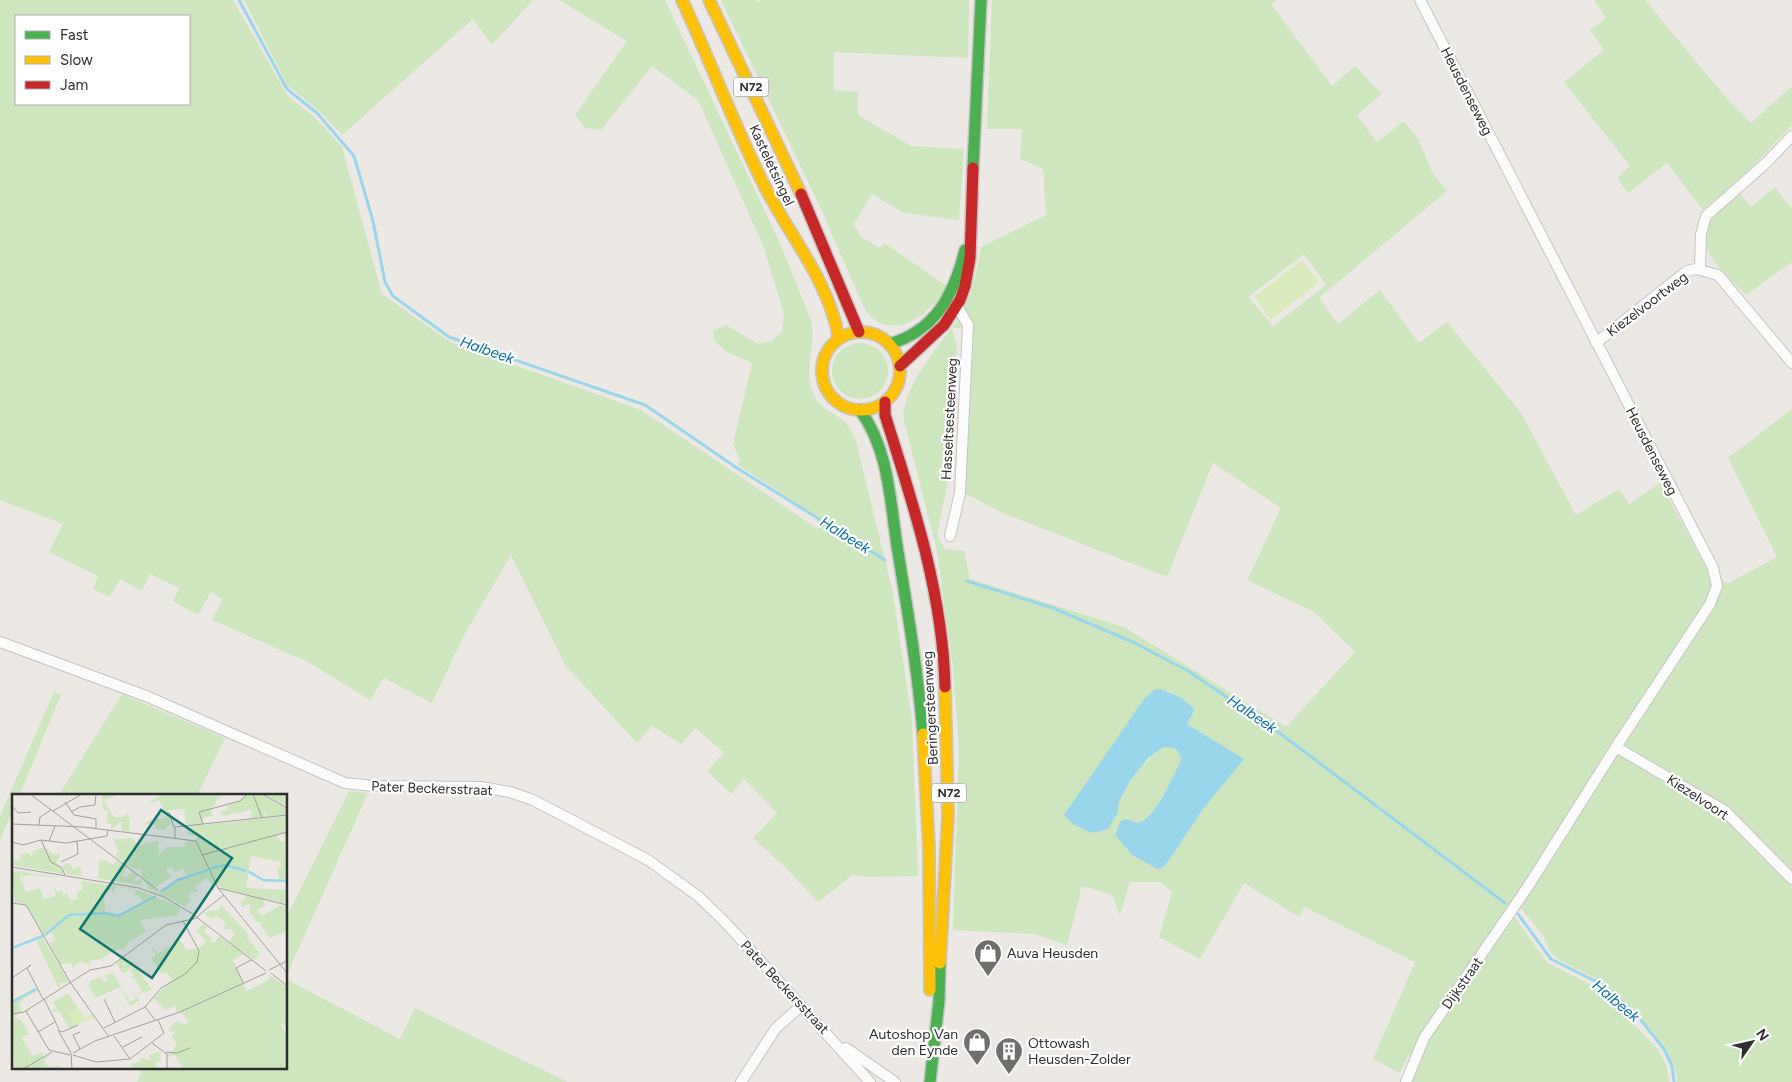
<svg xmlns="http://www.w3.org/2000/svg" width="1792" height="1082" font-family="Figtree,sans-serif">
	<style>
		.green { fill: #cee6be; fill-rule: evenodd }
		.pitch { fill: #d9eabb }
		.water { fill: #99d6ec }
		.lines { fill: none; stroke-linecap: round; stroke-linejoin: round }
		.stream { stroke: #99d6ec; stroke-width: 3 }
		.street-casing { stroke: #c5c4c5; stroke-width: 12 }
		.fast-casing { stroke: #c5c4c5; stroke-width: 14 }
		.slow-casing { stroke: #c5c4c5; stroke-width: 14 }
		.jam-casing { stroke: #c5c4c5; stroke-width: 14 }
		.street { stroke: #fcfcfb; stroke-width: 10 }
		.fast { stroke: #4caf50; stroke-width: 11 }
		.slow { stroke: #ffc107; stroke-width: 11 }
		.jam { stroke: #c62828; stroke-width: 11 }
		.labels { text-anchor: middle; stroke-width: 4.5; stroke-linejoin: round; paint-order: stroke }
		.shield { fill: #fff; stroke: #6d6d6d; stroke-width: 1 }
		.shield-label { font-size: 12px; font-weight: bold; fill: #2e2e2e }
		.street-label { font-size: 14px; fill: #2e2e2e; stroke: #fff }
		.poi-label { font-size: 14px; fill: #2e2e2e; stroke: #fff; text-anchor: start }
		.water-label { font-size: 15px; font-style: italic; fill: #0d6fa3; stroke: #fff }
		.inset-river { fill: none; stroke: #99d6ec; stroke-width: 2.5 }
		.inset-road { fill: none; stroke: #a09e9b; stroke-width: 1 }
		.view { fill: #0f766e; fill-opacity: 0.15; stroke: #0f766e; stroke-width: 2.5 }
		.inset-edge { fill: none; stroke: #2e2e2e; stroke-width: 2.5 }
	</style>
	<rect width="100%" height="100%" fill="#ece8e4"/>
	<path class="green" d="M0 0H233L287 95 316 119 342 147 382 294 450 342 641 410 818 529 817 517 737 464 740 460 733 444 752 363 727 352 714 341 713 331 726 325 758 344 772 341 782 331 784 314 764 248 698 100 652 66 601 130 585 128 575 115 627 41 559 0H665L779 241 811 320C817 346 802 371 814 396 821 410 833 412 844 421 850 427 853 434 856 441L892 589 912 720 918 876 866 877 853 875 818 902 787 869 753 838 777 813 744 779 731 794 707 771 724 753 696 728 681 744 652 726 637 743 565 665 511 555 463 637 432 703 384 678 370 700 308 662 212 620 223 599 211 592 198 615 173 601 179 588 150 574 142 591 120 579 110 597 93 589 98 576 49 552 63 524 0 500ZM16 16H189V104H16Z
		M244 0H533L492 45 473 19 342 135 317 109 288 86Z
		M721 0H756L758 3 761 0H969L968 58 834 52V90L858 92V115L911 146 964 149 959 220 904 213 872 194 854 224 861 237 880 248 884 243 947 286C930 316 889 346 864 308L821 209Z
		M992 0H1276L1271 4 1332 86 1355 66 1382 94 1357 115 1377 142 1404 121 1419 140 1432 172 1447 191 1319 298 1338 324 1380 290 1419 343 1447 322 1521 413 1576 515 1619 489 1629 504 1660 483 1711 577 1729 583 1777 557 1728 458 1792 409V1082H1677L1674 1065 1653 1032 1604 983 1559 960 1550 952 1544 937 1521 908 1514 916 1543 957 1548 963 1595 987 1609 999 1657 1048 1667 1067 1669 1082H1411L1420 1061 1409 1055 1400 1073 1373 1059 1415 962 1305 907 1299 917 1244 883 1200 959 1159 937 1172 892 1160 882H1130L1120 916 1113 896 1091 888 1080 887V896L1067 945 1034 934 953 930 959 749 953 667 937 551 903 416C908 374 943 346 963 310 974 291 977 268 981 247L1046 215 1043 169 1020 159 1022 129H987ZM1304 254 1326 285 1273 326 1248 297ZM952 328H966V494L1005 514 1167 577 1213 463 1281 508 1247 580 1314 612 1355 652 1286 727 1124 627 970 579 964 551 945 549 937 536 947 486 957 346ZM1167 690 1195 709 1187 724 1243 759 1203 809 1165 866 1127 851 1124 843 1115 835 1128 820C1131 821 1133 823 1136 823 1152 825 1173 775 1180 763L1181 757 1175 748 1164 747C1134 767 1121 796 1108 828L1091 833 1065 815 1100 764Z
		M1594 0H1645L1728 100 1751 123 1792 86V125L1752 167 1703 210 1667 163 1628 193 1617 178 1630 166 1564 82 1604 50 1590 30 1606 18Z
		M1775 187 1792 209V262L1746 295C1730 279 1687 243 1709 218 1718 208 1729 200 1739 192L1751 207Z
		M832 371a28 28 0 1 1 56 0a28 28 0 1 1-56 0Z
		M54 692 61 695 19 796H14V808L0 840V816Z
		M122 694 225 738 197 796 59 795Z
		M349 791 368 793 286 977V918Z
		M286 979 400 1039 415 1008 568 1082H137L143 1068H286Z"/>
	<path class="pitch" d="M1302 260 1319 282 1271 320 1254 297Z"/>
	<path class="water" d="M1161 689 1180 697 1195 709 1187 724 1244 759 1203 809 1165 866 1158 869 1132 855 1115 835 1120 822 1125 819C1130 820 1135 824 1140 822 1156 817 1172 777 1180 763L1181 757 1175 748 1164 747 1148 758 1130 781 1119 802 1117 814 1108 829 1092 833 1074 825 1064 815 1144 699 1154 690Z"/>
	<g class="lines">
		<path class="stream" d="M239 0 287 89 317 113 354 156 373 221 385 282 393 296 449 337 645 405 737 468 885 560
			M967 581 1053 608 1135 643 1188 671 1277 731 1505 903
			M1518 914 1551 959 1603 985 1636 1014 1664 1049 1672 1066 1674 1082"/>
		<g class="street-casing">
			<path id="street" d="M1700 269 1701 234 1706 216 1766 163 1792 136
				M1596 343 1687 271 1696 269 1718 275 1792 363
				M950 536 960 493 968 325 957 306
				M0 642 146 696 345 783 373 786 481 787 510 792 533 800 648 860 698 896 725 922 870 1082
				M1616 747 1725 811 1792 879
				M846 1048 895 1082
				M741 1082 776 1028 801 1006
				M1406 1082 1424 1038 1527 888 1616 747 1710 604 1717 586 1713 568 1420 0"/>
		</g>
		<g class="fast-casing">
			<path id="fast" d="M973 168 981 0
				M889 344C936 331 954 294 965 250
				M860 410C890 451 890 504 898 552 908 613 918 673 923 734
				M930 1082 939 1001 940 963"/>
		</g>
		<g class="slow-casing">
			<path id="slow" d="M682 0C711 62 734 126 765 187 791 238 829 281 839 339
				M709 0 801 194
				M822 371a39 39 0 1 1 78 0a39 39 0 1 1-78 0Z
				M923 734 929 848 930 990
				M940 963 948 816 945 687"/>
		</g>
		<g class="jam-casing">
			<path id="jam" d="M801 194 859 332
				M900 366 944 325 960 300 965 286 970 258 973 168
				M885 402V415C913 503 943 594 945 687"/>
		</g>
		<use href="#street" class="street"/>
		<use href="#fast" class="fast"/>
		<use href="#slow" class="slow"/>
		<use href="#jam" class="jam"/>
	</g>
	<defs>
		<g id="shop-pin" transform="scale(1.4375)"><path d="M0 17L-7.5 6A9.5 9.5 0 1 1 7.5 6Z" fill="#706f6e" stroke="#fff"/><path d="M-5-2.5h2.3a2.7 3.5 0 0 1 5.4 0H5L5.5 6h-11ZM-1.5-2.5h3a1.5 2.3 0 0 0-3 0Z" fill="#fff"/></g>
		<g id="building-pin" transform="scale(1.4375)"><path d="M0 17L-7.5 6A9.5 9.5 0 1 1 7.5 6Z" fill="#706f6e" stroke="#fff"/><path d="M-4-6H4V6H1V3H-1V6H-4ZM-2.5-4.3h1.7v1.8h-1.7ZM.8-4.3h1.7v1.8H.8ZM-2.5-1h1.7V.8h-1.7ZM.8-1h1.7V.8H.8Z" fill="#fff"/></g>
	</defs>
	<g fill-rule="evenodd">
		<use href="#shop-pin" x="988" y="953"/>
		<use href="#shop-pin" x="977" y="1042"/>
		<use href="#building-pin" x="1009" y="1051"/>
	</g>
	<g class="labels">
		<g class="shield">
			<rect x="733.5" y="77.5" width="35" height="19" rx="4"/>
			<rect x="931.5" y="783.5" width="35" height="19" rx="4"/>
		</g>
		<g class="shield-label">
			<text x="751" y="91">N72</text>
			<text x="949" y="797">N72</text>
		</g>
		<g class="street-label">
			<text transform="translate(1467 91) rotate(63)" y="5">Heusdenseweg</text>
			<text transform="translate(772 165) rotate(65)" y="5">Kasteletsingel</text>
			<text transform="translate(1647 304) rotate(-37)" y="5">Kiezelvoortweg</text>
			<text transform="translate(949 419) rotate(-87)" y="5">Hasseltsesteenweg</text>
			<text transform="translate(1652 451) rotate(63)" y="5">Heusdenseweg</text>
			<text transform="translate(930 708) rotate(-93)" y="5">Beringersteenweg</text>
			<text transform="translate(432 788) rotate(2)" y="5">Pater Beckersstraat</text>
			<text transform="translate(1698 797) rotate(33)" y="5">Kiezelvoort</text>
			<text transform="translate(1462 983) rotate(-55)" y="5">Dijkstraat</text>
			<text transform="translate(785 987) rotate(47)" y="5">Pater Beckersstraat</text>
		</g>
		<g class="poi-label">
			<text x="1007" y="958">Auva Heusden</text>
			<text x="958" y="1039" text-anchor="end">Autoshop Van<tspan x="958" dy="16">den Eynde</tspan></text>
			<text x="1028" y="1048">Ottowash<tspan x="1028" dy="16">Heusden-Zolder</tspan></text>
		</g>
		<g class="water-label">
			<text transform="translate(487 350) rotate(19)" y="5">Halbeek</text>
			<text transform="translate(845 535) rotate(32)" y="5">Halbeek</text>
			<text transform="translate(1252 714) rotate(34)" y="5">Halbeek</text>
			<text transform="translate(1616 1001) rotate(40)" y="5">Halbeek</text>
		</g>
	</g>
	<g transform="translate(12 794)">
		<rect width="275" height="275" fill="#ece8e4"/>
		<path d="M90 0H109L91 6 102 23H111L115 20 118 25 117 38 110 37 109 27 99 36V30L95 29 96 17 91 15ZM151 0H220L208 3 199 15 200 22 189 25 191 31 275 22V37L265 40 268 48 273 47 271 39 275 38V84L267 88 265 74H269V68L239 62 234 94 275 96V110L212 95 202 88 200 91 195 84 183 92 186 98H179L176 103 179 107 173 113 136 94 129 81V75H121L103 62 106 58 102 45H114L115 48 116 43 120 44 126 51 146 47 147 61 155 53H173L175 46H184L185 42 176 41 172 15 156 16 159 31 154 32V36L144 35 141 29 131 31 137 26 155 24 147 6 133 11ZM159 73 163 78 172 74 174 82 146 97 136 88 144 93 159 83 154 76ZM232 0H247L275 15V21L255 23 252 16 253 23 240 24 239 16 211 22 209 17 215 16V11L228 7 234 2ZM252 0H275V12L262 6ZM31 53 43 61 49 59 44 70 49 72 52 80 1 71 0 61 3 67 8 66V61L16 59 20 63 21 58ZM94 66 101 71 105 66 116 73 109 82 114 83 121 78 126 81 121 88 130 85 129 91 55 80 50 72 58 69 61 76 68 72 70 82 86 84 87 67ZM7 77 55 85 20 81 8 83 14 98 28 94 32 105 44 102 41 88 45 98 50 96 51 101 56 100 58 106 66 105 64 99 71 95 69 87 58 85 126 96 168 113 165 121 128 126 134 138 117 147 112 155H106L89 165 77 167 80 171 68 168 60 174V169L48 170 37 149 43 146 39 138 33 142 14 111 3 108 0 79ZM106 93 124 97 122 103 126 101 132 108 105 123 93 119 92 99 99 95 103 102 102 95ZM235 101 250 104 253 112 245 116 250 122 266 112H275V137L258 144 248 130 250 128H245L238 119V110L229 113V108L226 110ZM209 111 237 141 235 143 248 160 242 166 217 148 223 139 218 135 211 136 214 129 205 122 199 125 191 118 207 116ZM191 130 195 133 192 138 200 144 198 147 202 149 207 142 232 160 221 166 235 197 258 185 257 181 275 193V236L272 229 268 231 275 240V275H171L163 261 156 263 155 259 159 260 165 249 159 243 163 239 156 236 164 227 174 231 176 227 169 218 165 219 163 212 153 216 141 204 160 186 155 178 150 181 139 164 144 161 136 147 146 160 167 145 174 155H186L192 150 193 146 185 137ZM23 132 57 188 49 189 47 195 25 148 29 142ZM117 162 140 196 123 201 128 206 118 212 108 193 83 204 76 191 78 187 89 183 92 188 95 187 93 181 101 179 118 208 124 205 122 201 130 197 122 184 117 185 122 182 118 175 123 172ZM112 163 114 169 117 167 121 172 111 180 104 169ZM24 194 26 197 11 205 7 211 10 218 2 224 9 226 17 240 9 244 21 262 30 258 33 264 11 275H2L0 206ZM56 199 66 214 57 219 64 232 58 235 47 217 39 218 45 214 41 208ZM150 257 147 263 150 266 143 269 146 274 119 275 120 269 128 268V264L139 266 137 261ZM39 260 32 267 37 274 47 271 50 275H12Z" fill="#cee6be" fill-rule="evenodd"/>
		<path d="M66 214 72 223 80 219 83 223 64 231 57 219Z" fill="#d9eabb"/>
		<path class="inset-river" d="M197 75 213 71 234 77M236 77 251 86 275 87M150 97 166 86 196 76M33 141 57 121 94 119 106 122 144 102M0 154 31 142M0 208 24 195"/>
		<path class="inset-road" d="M18 0 146 96M241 0 250 24M250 0 275 14M53 8 62 21 84 25V35M0 12 6 19 19 18M41 17 70 0M59 18 68 13 83 11 84 0M157 18 162 34M0 30 71 33 184 47 206 94 275 179M191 30 187 18 228 7 235 0M27 31 28 23 39 16M163 44V33L275 21M29 46 39 68 50 74 53 81M37 47 43 32M0 48 11 51 29 46 54 49 95 42 96 36M190 61 275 38M49 68 66 60 65 47M0 73 127 94 152 103 179 119M206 94 275 111M0 109 14 111 58 188 97 243M178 118 254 177M189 119 212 101M15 174 31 205M257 176 275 167M259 179 275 192M0 184 19 171 16 173M231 188 224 174 239 166M32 205 47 235M92 205 103 228M133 213 144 227M14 217 37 256 58 261M0 220 12 218 78 176 99 172 154 131 185 124 189 119M92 234 133 213 149 194 173 180 185 168 187 157 171 127M26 238 43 228M68 238 61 241 68 255M102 242 118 265M140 249 155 260V275M111 253 130 243M154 258 165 259 178 254M61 259 83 247 168 218 254 179M61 261 84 268 118 265 152 239 146 226M11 275 40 258M60 275 59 259 46 236 50 238 66 231"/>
		<path class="view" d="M149 16 220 64 140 184 68 135Z"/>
		<rect width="275" height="275" class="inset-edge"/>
	</g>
	<rect x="15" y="15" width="175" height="90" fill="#ffffff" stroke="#ababab"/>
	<rect x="25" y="31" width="25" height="8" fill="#4caf50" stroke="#ababab"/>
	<text x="60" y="40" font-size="15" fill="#2e2e2e">Fast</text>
	<rect x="25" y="56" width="25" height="8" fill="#ffc107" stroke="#ababab"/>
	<text x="60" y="65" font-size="15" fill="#2e2e2e">Slow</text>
	<rect x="25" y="81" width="25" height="8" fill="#c62828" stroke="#ababab"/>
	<text x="60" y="90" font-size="15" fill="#2e2e2e">Jam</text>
	<g transform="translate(1752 1042) rotate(56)" stroke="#ffffff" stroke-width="4" paint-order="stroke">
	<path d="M0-4L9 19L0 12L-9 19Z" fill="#2e2e2e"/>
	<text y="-8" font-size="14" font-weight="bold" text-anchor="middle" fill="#2e2e2e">N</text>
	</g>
</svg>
